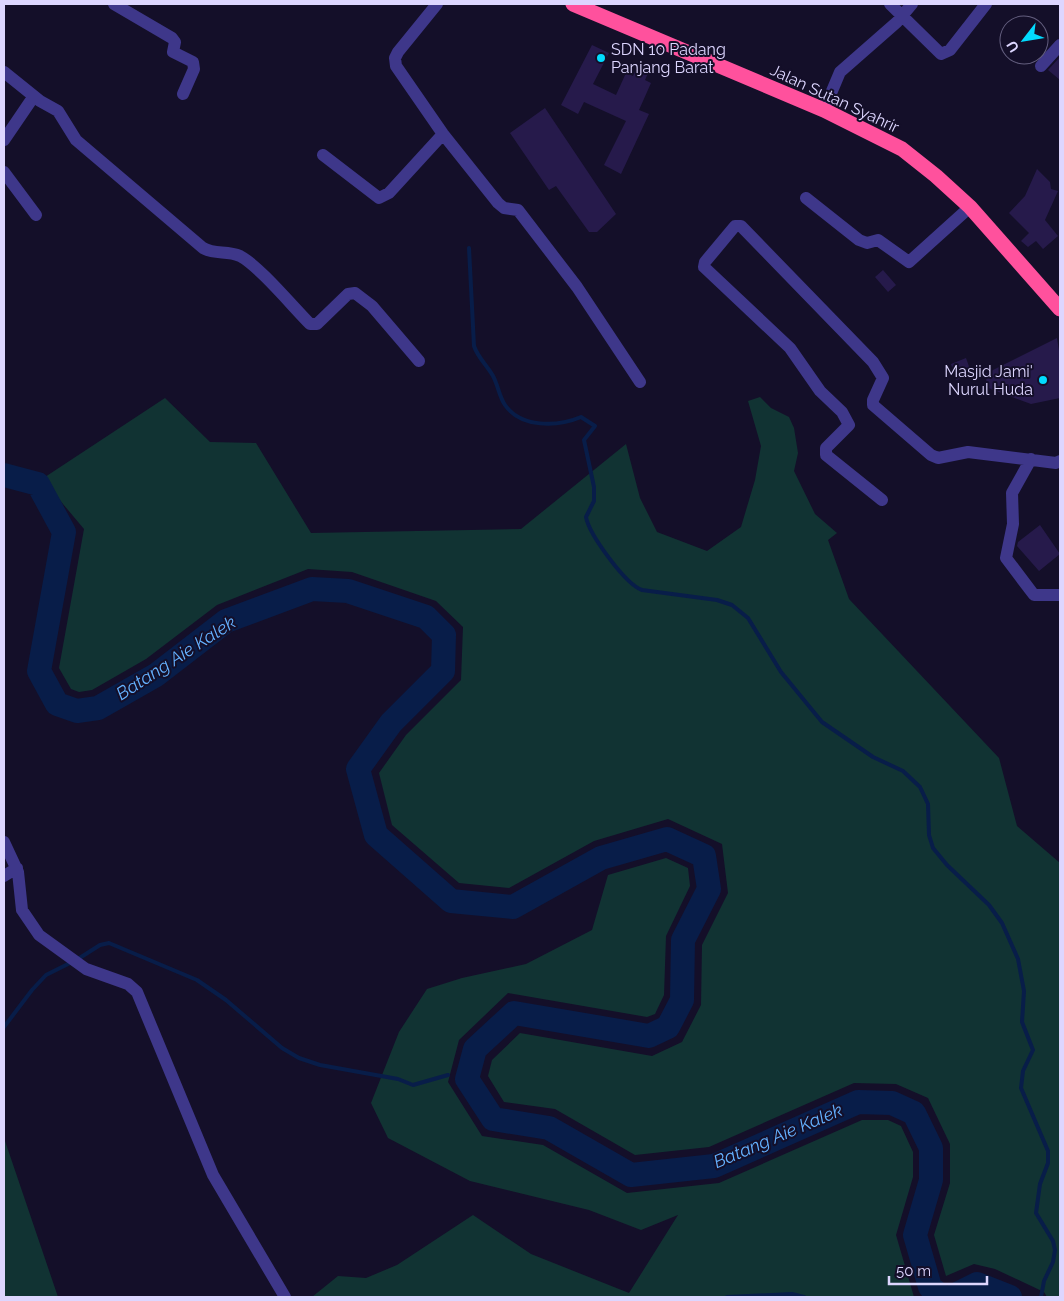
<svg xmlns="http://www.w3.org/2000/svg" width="1064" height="1301" font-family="Raleway,sans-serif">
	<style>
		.green { fill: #133 }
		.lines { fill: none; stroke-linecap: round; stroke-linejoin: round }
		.stream { stroke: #081d49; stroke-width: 4 }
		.river { stroke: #081d49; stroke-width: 24 }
		.building { fill: #261a4b }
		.street { stroke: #3e378a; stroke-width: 12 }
		.highway { stroke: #ff519d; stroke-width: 15 }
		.poi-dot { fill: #02dbff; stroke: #140f29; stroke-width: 2 }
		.labels { text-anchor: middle; stroke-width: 4; stroke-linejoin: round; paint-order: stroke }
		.poi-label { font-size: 16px; fill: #ddd6ff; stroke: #140f29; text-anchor: start }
		.street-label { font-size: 16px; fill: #ddd6ff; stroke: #140f29 }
		.water-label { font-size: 18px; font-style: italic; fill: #64b1ff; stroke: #140f29 }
	</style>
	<rect width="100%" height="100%" fill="#140f29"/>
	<path class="green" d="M760 397 771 408 789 417 794 428 798 453 794 471 815 514 837 533 828 540 849 599 999 758 1017 826 1060 863V1297H1047L1044 1292 995 1269 974 1264 946 1276 934 1235 950 1183V1144L928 1098 896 1084 854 1083 709 1147 635 1155 555 1109 504 1102 488 1076 492 1060 520 1033 652 1056 682 1042 701 1005 702 945 728 893 722 844 668 819 594 841 509 888 459 883 392 825 379 773 406 735 461 680 463 627 436 601 352 572 308 569 217 605 146 659 92 690 79 692 71 689 59 668 84 529 42 479 165 398 210 442 256 443 311 533 521 529 626 444 640 498 657 532 707 551 741 527 755 480 761 446 748 401Z
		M666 858 688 868 690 886 666 936 664 995 655 1014 647 1017 508 993 459 1040 448 1082 482 1136 543 1145 627 1193 719 1183 862 1120H888L901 1126 913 1152V1177L896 1235 914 1297H312L338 1276 366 1278 397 1265 473 1215 531 1254 629 1293 678 1215 641 1230 589 1210 470 1181 388 1138 371 1103 399 1032 427 989 462 978 526 964 592 930 608 875Z
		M4 1138 58 1297H4Z"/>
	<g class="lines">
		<path class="stream" d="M469 248 474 346C478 358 487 365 493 376 498 385 499 396 505 405 521 428 557 427 581 417L595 426 584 440 594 487V501L586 517C589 534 625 584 642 590L717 600 732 605 748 618 781 672 822 722 873 757 903 771 920 787 928 804 929 835 933 848 947 865 989 905 1002 923 1018 959 1024 991 1022 1022 1033 1050 1023 1071 1021 1088 1048 1151V1163L1040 1184 1036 1213 1053 1241 1055 1250 1053 1262 1044 1281 1041 1297
			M78 959 100 945 109 943 197 980 226 1000 282 1048 299 1058 320 1065 398 1079 413 1085 448 1075
			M4 1027 32 990 46 975 72 962
			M727 1297 792 1294 804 1297
			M978 1297 989 1287"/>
		<path class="river" d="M4 475 38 484 64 532 39 671 57 704 77 711 98 708 156 675 226 621 312 589 348 591 426 617 444 635 443 671 391 723 358 769 376 835 451 901 513 907 601 858 667 839 704 856 709 889 683 940 682 1000 668 1027 649 1036 514 1013 475 1049 467 1079 493 1119 549 1128 631 1175 714 1166 858 1102 892 1103 914 1113 931 1148V1180L915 1235 930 1287 942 1297
			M951 1297 977 1284 1010 1297"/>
	</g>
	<path class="building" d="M592 45 609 53 593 84 616 95 626 73 633 76 637 66 649 71 645 80 651 83 639 110 649 114 621 174 604 165 626 121 584 102 578 114 561 105Z
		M1060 57V80L1048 70Z
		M545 108 616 214 597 232H589L556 186 549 190 510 133Z
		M1037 169 1050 182 1051 189 1058 191 1045 220 1058 236 1043 249 1036 241 1028 247 1021 241 1029 233 1009 213 1025 196Z
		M883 270 896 285 888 292 875 277Z
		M1057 338 1060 357V398L1031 404 988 388 985 374Z
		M966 358 972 375 956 380 951 364Z
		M1040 525 1060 554 1039 571 1017 546 1018 542Z"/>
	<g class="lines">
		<path class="street" d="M114 4 172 38 175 42 173 52 193 62 194 69 183 94
			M437 4 398 52 395 58 396 66 443 134 498 203 504 208 518 210 577 287 640 382
			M890 4 941 54 950 50 986 4
			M1041 66 1060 45
			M4 72 40 101 58 111 76 140 203 248C215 255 227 250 240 256 259 266 293 307 310 324H317L348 294 355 293 372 306 419 361
			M824 110 840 72 897 22 912 4
			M4 140 34 96
			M323 155 379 198 389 193 443 134
			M4 172 36 215
			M806 198 859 240 867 243 878 240 909 262 970 207
			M1031 459 1012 493 1013 524 1006 558 1034 595H1060
			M882 500 826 455V448L849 425 842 412 820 391 790 348 704 267 705 262 735 226H741L873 362 883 378 873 400V405L931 455 938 458 968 452 1056 463 1060 461
			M4 842 18 872 22 910 39 935 86 969 128 984 137 992 213 1175 285 1297
			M4 876 17 868"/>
		<path class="highway" d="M573 4 824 110 902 149 936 176 970 207 1060 309"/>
	</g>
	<g class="poi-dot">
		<circle cx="601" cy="58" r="5"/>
		<circle cx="1043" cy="380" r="5"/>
	</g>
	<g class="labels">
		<g class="poi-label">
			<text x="611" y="55">SDN 10 Padang<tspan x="611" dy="18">Panjang Barat</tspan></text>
			<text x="1033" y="377" text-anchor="end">Masjid Jami'<tspan x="1033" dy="18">Nurul Huda</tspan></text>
		</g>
		<g class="street-label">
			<text transform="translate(835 98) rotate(25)" y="6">Jalan Sutan Syahrir</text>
		</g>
		<g class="water-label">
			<text transform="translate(176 658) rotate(-33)" y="6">Batang Aie Kalek</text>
			<text transform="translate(778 1136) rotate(-23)" y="6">Batang Aie Kalek</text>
		</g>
	</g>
	<rect width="1064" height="1301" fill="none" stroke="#ddd6ff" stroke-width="10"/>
	<g transform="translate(1024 40) rotate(239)"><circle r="24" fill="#140f29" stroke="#645f7f"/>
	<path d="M0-4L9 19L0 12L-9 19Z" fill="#02dbff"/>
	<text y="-8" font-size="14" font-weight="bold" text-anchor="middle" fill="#ddd6ff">U</text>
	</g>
	<path d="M889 1276v8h98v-8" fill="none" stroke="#ddd6ff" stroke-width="2.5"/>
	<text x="896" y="1276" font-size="15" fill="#ddd6ff" stroke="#140f29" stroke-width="4" paint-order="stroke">50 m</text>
</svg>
